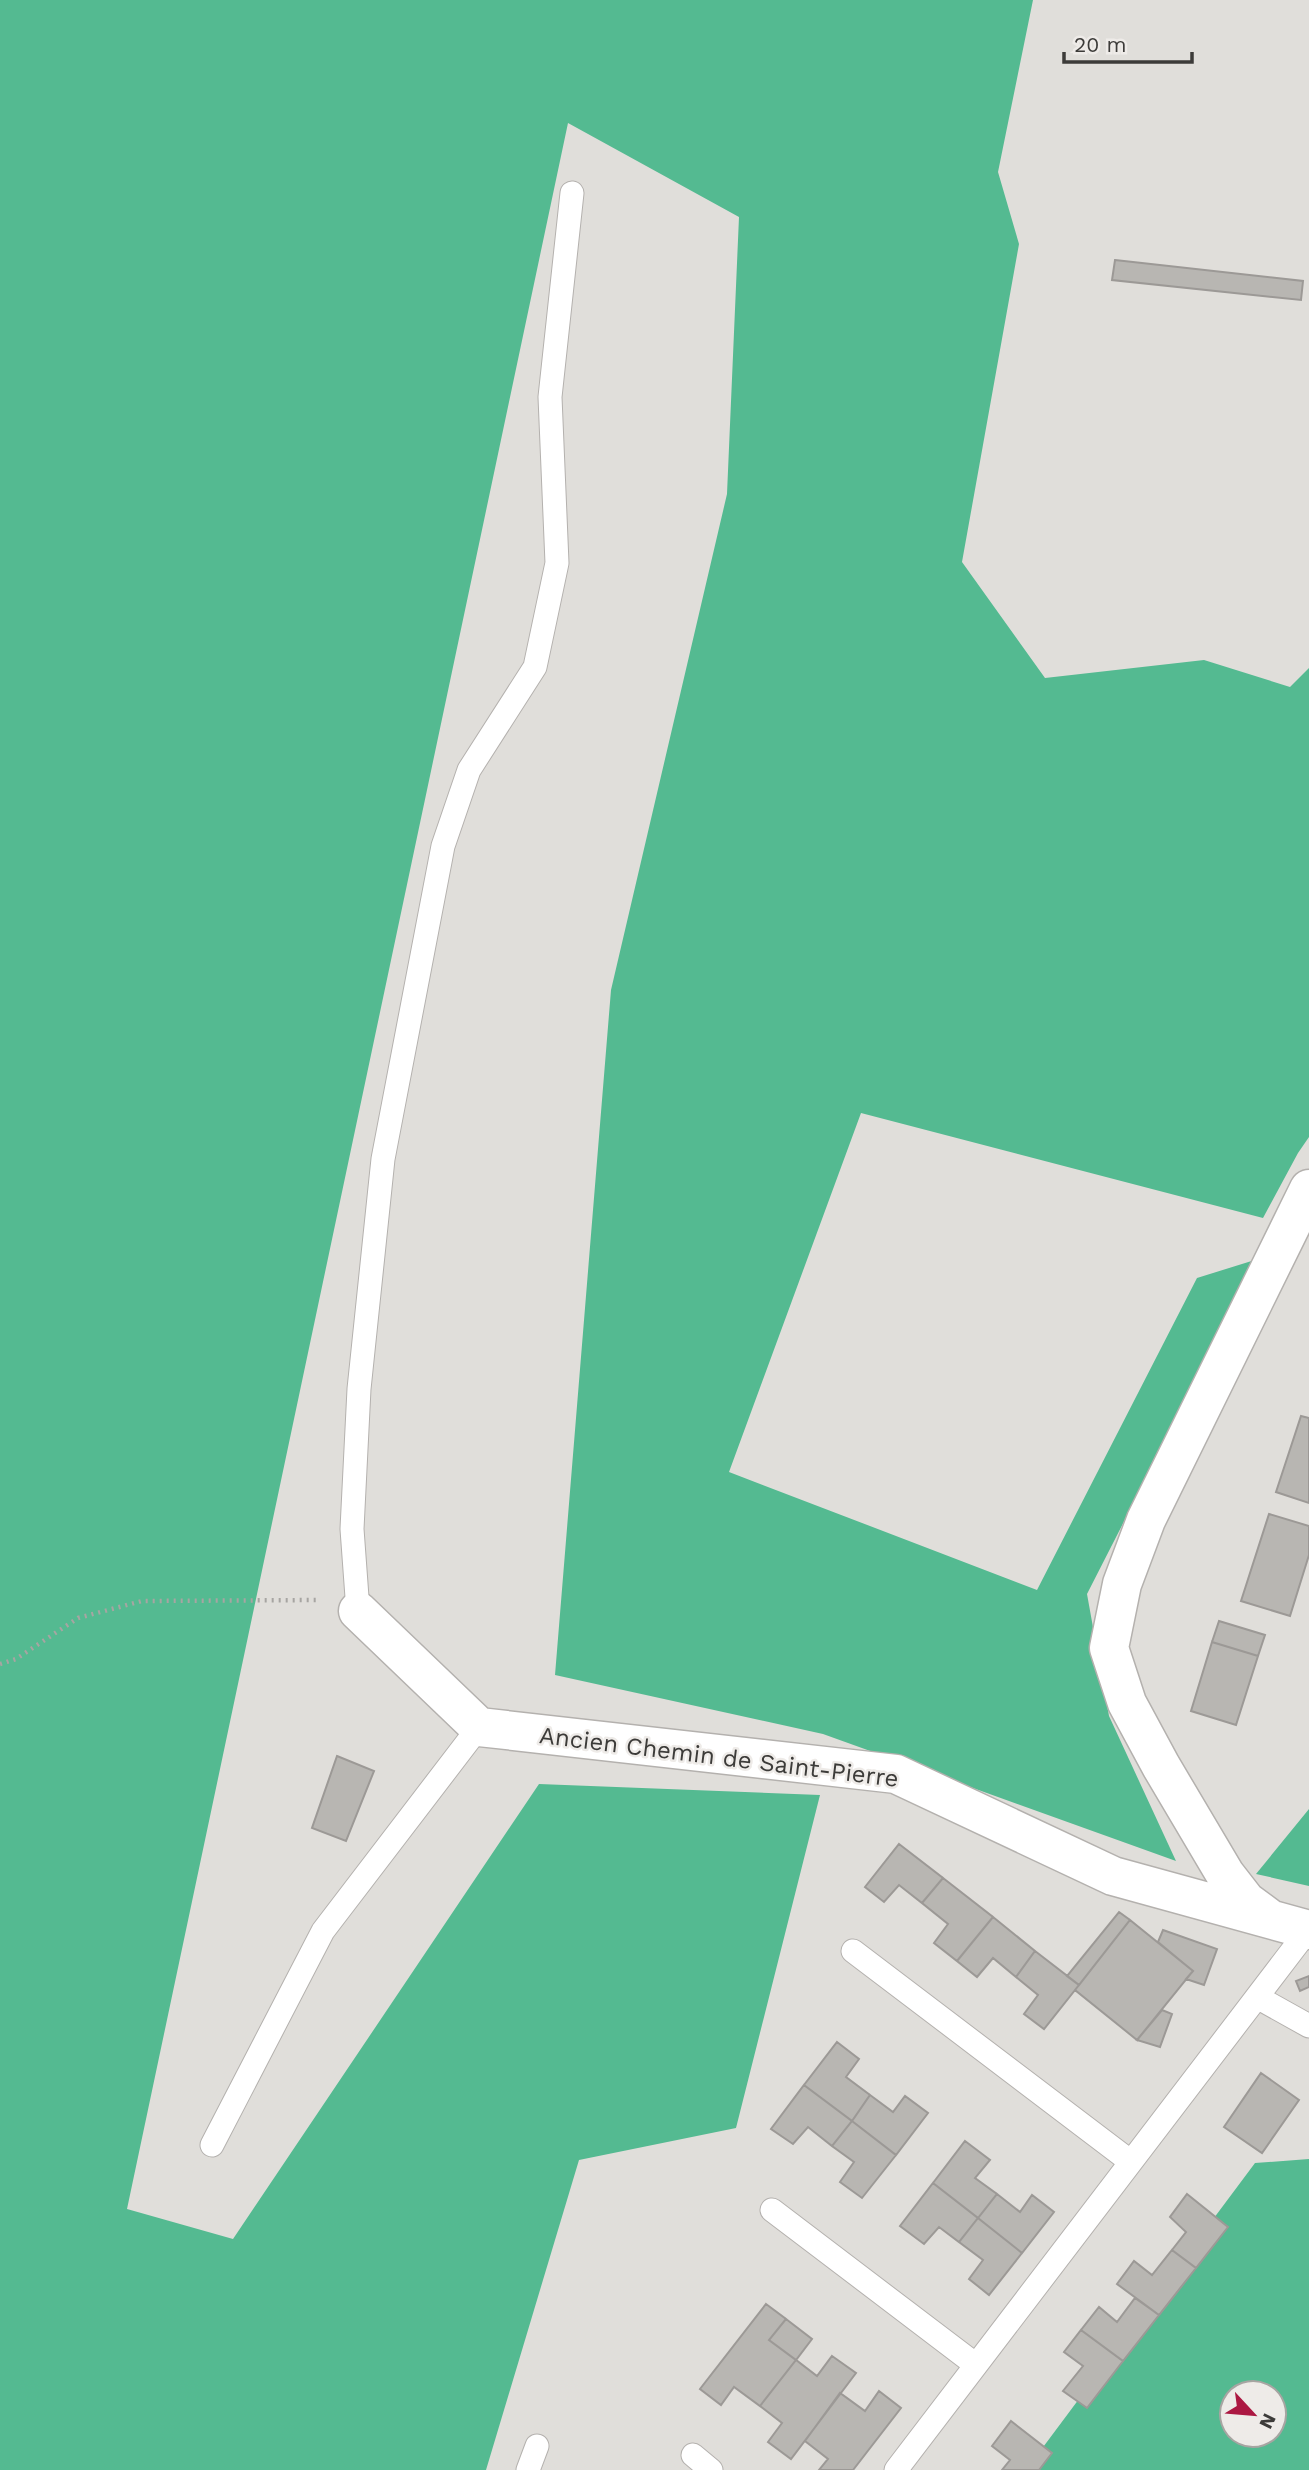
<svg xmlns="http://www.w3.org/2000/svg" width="1309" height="2470" font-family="'Work Sans',sans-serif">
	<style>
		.forest { fill: #54ba91; fill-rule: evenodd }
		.building { fill: #b8b6b2; stroke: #9c9996; stroke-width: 2 }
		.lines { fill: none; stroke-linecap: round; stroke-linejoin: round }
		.lane-casing { stroke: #b4b1ae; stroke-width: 25 }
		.street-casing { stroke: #b4b1ae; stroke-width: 41 }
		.path { stroke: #a7a5a2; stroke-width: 4.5; stroke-dasharray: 2 5; stroke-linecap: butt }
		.lane { stroke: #fff; stroke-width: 23 }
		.street { stroke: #fff; stroke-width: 38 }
		.labels { text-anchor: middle; stroke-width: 5; stroke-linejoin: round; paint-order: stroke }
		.street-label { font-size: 24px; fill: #3c3b39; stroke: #eeebe8 }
	</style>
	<rect width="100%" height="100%" fill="#e0deda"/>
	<path class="forest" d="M0 0H1033L998 172 1019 244 962 562 1045 678 1204 660 1290 687 1309 668V1137L1298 1153 1263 1218 861 1113 729 1472 1037 1590 1197 1278 1258 1259 1087 1594 1109 1716 1176 1861 823 1734 555 1675 611 990 727 494 739 217 568 123 127 2209 233 2239 539 1784 820 1795 736 2128 579 2160 486 2470H0Z
		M1309 1809V1886L1256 1874Z
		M1309 2159V2470H1026L1255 2163ZM1232 2393H1274V2435H1232Z"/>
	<path class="building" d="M1115 260 1303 281 1301 300 1112 280Z
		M1301 1416 1309 1418V1503L1276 1492Z
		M1269 1514 1309 1526V1555L1290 1616 1241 1601Z
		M1219 1621 1265 1635 1258 1656 1212 1642Z
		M1212 1642 1258 1656 1236 1725 1191 1711Z
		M337 1756 374 1771 346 1841 312 1828Z
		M899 1844 943 1878 922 1903 899 1885 884 1902 865 1887Z
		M943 1878 993 1917 957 1961 934 1943 948 1924 922 1903Z
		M1119 1912 1130 1920 1079 1985 1067 1976Z
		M993 1917 1035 1951 1016 1977 993 1958 977 1977 957 1961Z
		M1130 1920 1193 1971 1137 2040 1075 1990Z
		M1163 1930 1217 1949 1204 1985 1186 1979 1193 1971 1158 1942Z
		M1035 1951 1079 1985 1044 2029 1024 2014 1038 1995 1016 1977Z
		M1309 1976V1987L1300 1991 1296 1981Z
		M1162 2010 1172 2014 1160 2047 1137 2040Z
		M837 2042 859 2059 846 2077 870 2095 852 2121 804 2085Z
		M1261 2073 1299 2100 1262 2153 1224 2127Z
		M804 2085 852 2121 832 2146 808 2127 793 2144 771 2129Z
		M870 2095 893 2112 905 2096 928 2113 896 2155 852 2121Z
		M852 2121 896 2155 862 2198 840 2182 854 2162 832 2146Z
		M965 2141 990 2160 975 2178 997 2194 978 2218 933 2183Z
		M933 2183 978 2218 959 2242 939 2227 924 2244 900 2226Z
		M997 2194 1020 2212 1032 2195 1054 2212 1022 2253 978 2218Z
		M1187 2194 1228 2227 1196 2268 1172 2250 1186 2232 1170 2217Z
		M978 2218 1022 2253 989 2295 969 2279 983 2260 959 2242Z
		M1172 2250 1196 2268 1159 2315 1117 2284 1134 2261 1152 2275Z
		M1135 2298 1159 2315 1123 2361 1081 2330 1099 2307 1117 2322Z
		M766 2304 786 2319 769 2340 796 2360 760 2406 734 2387 721 2405 700 2389Z
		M786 2319 812 2339 796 2360 769 2340Z
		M1081 2330 1123 2361 1087 2408 1063 2391 1083 2366 1064 2352Z
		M832 2356 856 2373 791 2459 768 2442 782 2423 760 2406 796 2360 817 2376Z
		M879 2391 901 2408 853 2470H819L828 2459 805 2441 840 2393 865 2411Z
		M1011 2421 1052 2453 1039 2470H1002L1010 2460 992 2446Z"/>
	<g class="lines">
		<g class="lane-casing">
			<path id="lane" d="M358 1611 352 1529 359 1389 383 1159 443 846 469 770 535 667 557 563 550 397 572 193
				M853 1951 1131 2162
				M1257 1997 1309 2026
				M212 2145 323 1931 479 1727
				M772 2210 976 2365
				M693 2455 711 2470
				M528 2470 537 2446
				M896 2470 1308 1930"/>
		</g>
		<g class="street-casing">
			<path id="street" d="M358 1611 479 1727 896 1774 1113 1876 1309 1930
				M1269 1918 1246 1901 1225 1874 1161 1766 1127 1703 1109 1648 1122 1584 1146 1520 1309 1189"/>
		</g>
		<path class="path" d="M0 1664 16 1659 78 1618 142 1601 320 1600"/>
		<use href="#lane" class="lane"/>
		<use href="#street" class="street"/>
	</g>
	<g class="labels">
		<g class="street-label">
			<text transform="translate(719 1757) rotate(7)" y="8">Ancien Chemin de Saint-Pierre</text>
		</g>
	</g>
	<g transform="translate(1253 2414) rotate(116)"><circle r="33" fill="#eeebe8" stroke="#a7a5a2" stroke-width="2"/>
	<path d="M0-5L12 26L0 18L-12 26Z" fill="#ac1842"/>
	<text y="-10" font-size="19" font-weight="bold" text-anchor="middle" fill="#3c3b39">N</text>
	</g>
	<path d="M1064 52v10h128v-10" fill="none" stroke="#3c3b39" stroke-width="3.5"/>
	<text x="1074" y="52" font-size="21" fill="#3c3b39" stroke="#eeebe8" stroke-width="5" paint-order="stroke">20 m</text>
</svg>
